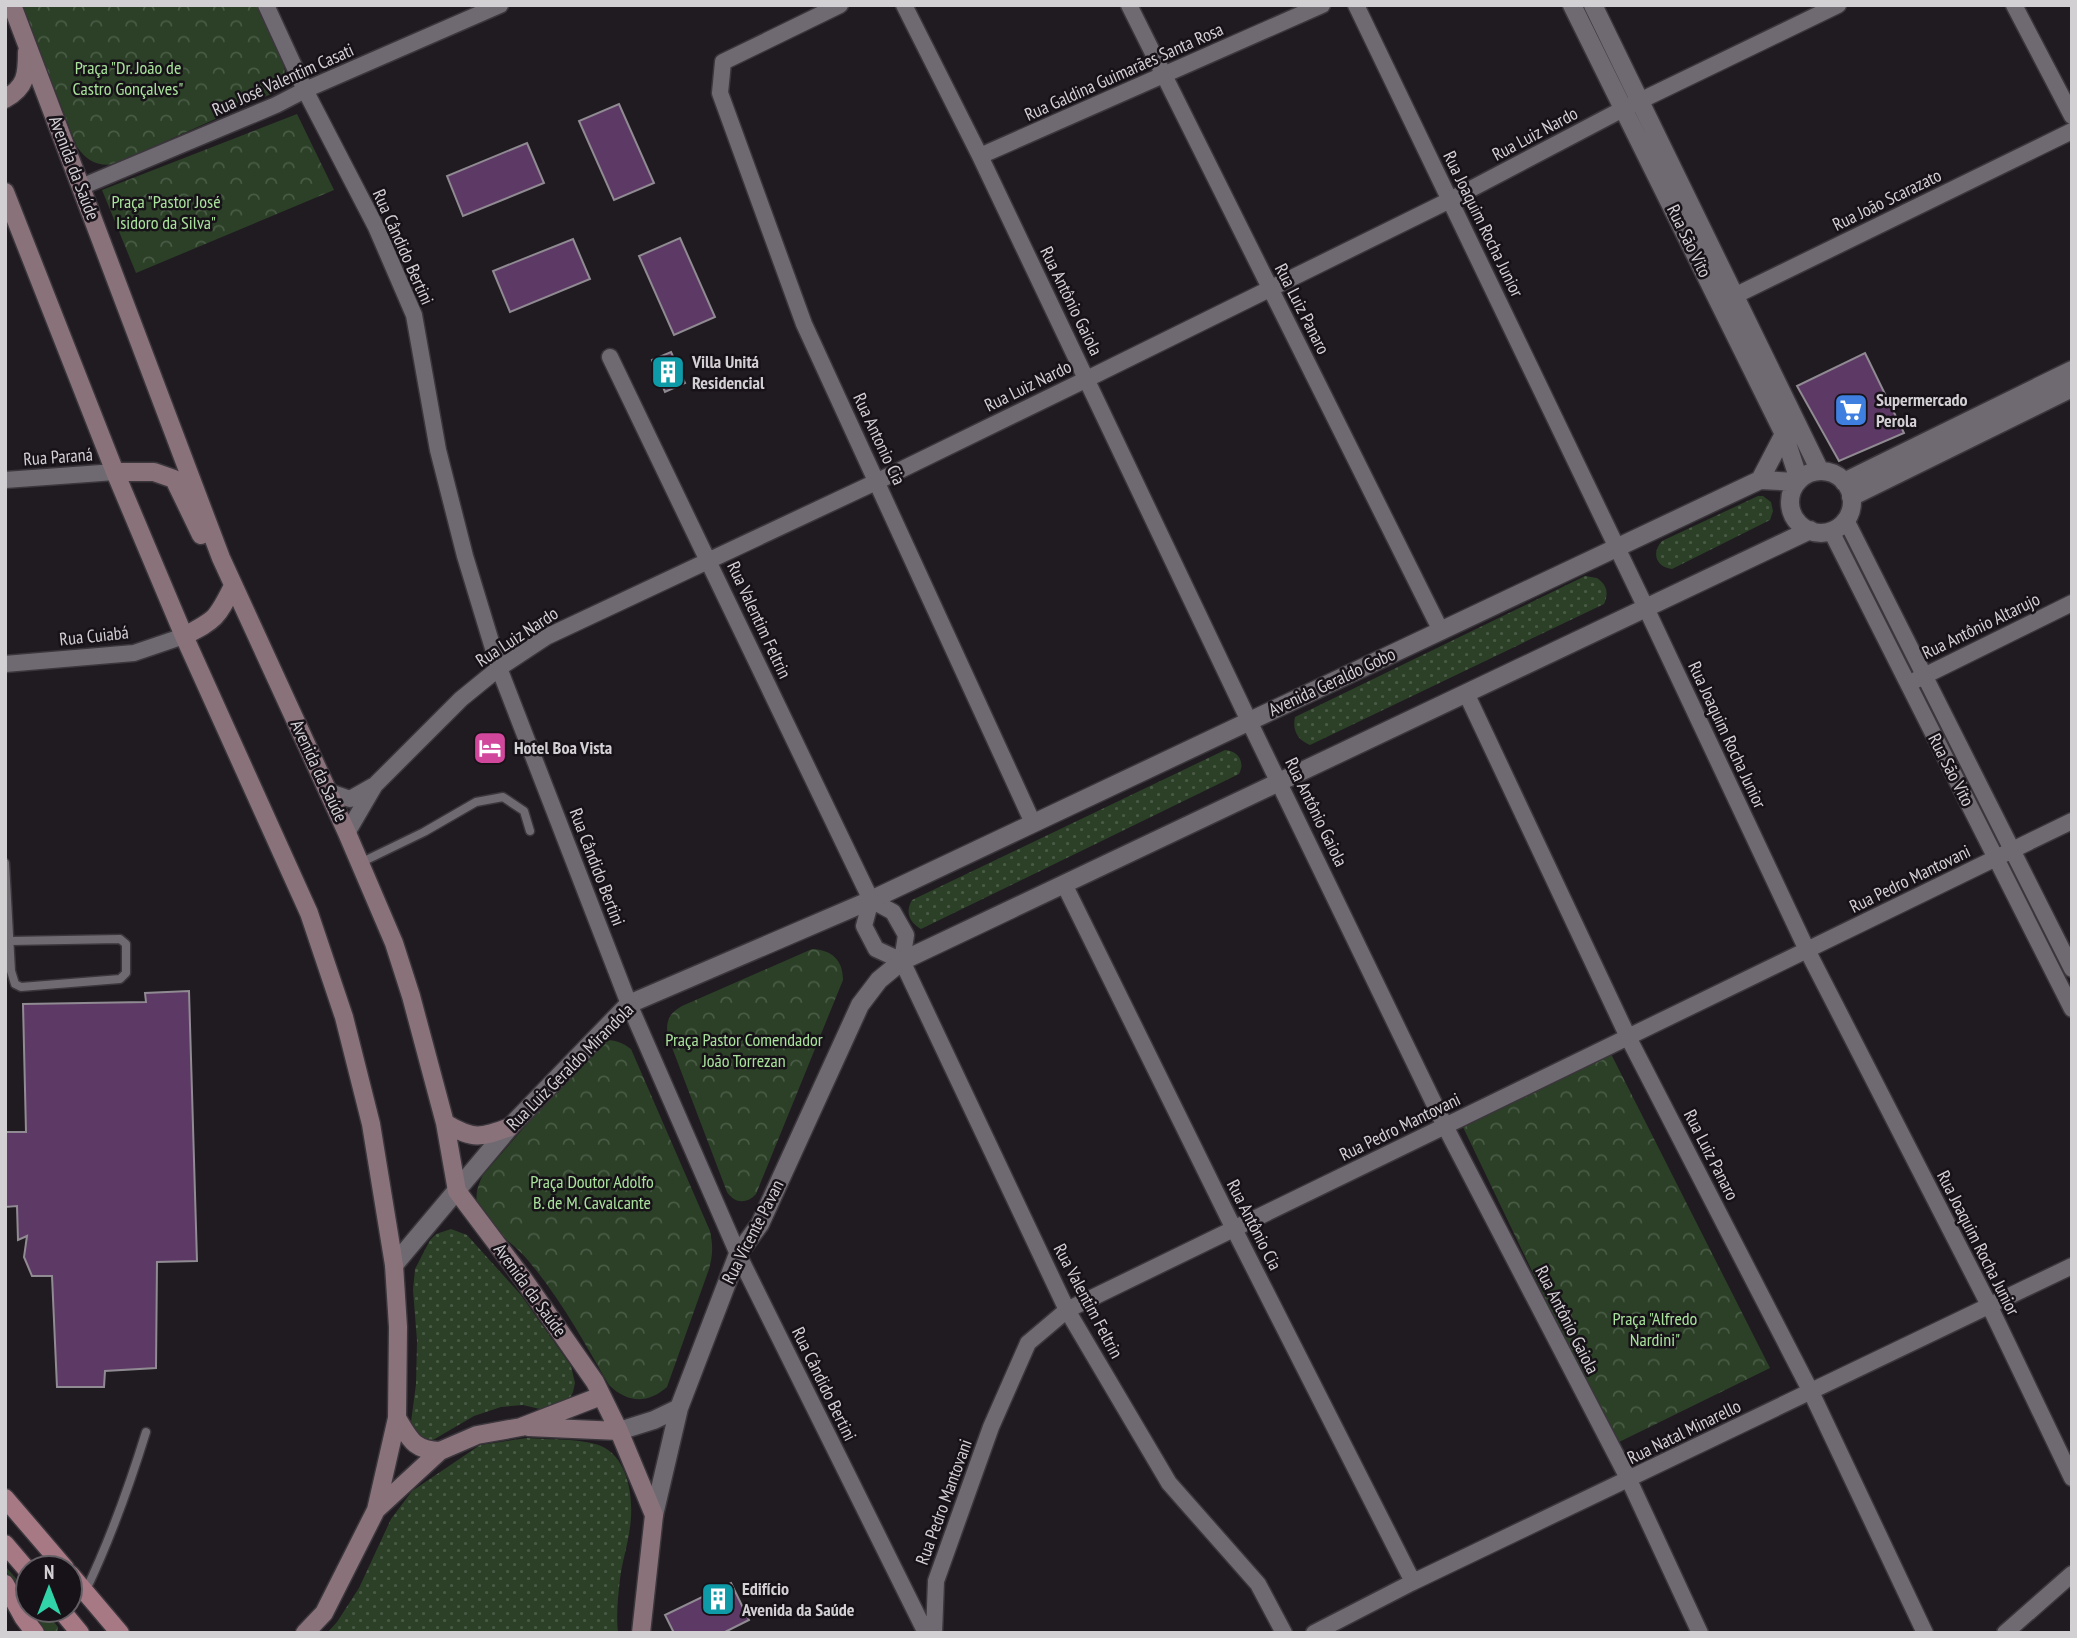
<svg xmlns="http://www.w3.org/2000/svg" width="2077" height="1638" font-family="'PT Sans Narrow',sans-serif">
	<style>
		.grass { fill: url(#grass-dots) }
		.park { fill: url(#park-crowns) }
		.building { fill: #5d3a65; stroke: #908a92; stroke-width: 2 }
		.lines { fill: none; stroke-linecap: round; stroke-linejoin: round }
		.service-casing { stroke: #3a363b; stroke-width: 11 }
		.minor-casing { stroke: #3a363b; stroke-width: 19 }
		.tertiary-casing { stroke: #3a363b; stroke-width: 21 }
		.secondary-casing { stroke: #3a363b; stroke-width: 21 }
		.primary-casing { stroke: #3a363b; stroke-width: 21 }
		.service { stroke: #6f6a71; stroke-width: 8 }
		.minor { stroke: #6f6a71; stroke-width: 16 }
		.tertiary { stroke: #6f6a71; stroke-width: 18 }
		.secondary { stroke: #8a727b; stroke-width: 18 }
		.primary { stroke: #a67985; stroke-width: 18 }
		.labels { text-anchor: middle; stroke-width: 5; stroke-linejoin: round; paint-order: stroke }
		.park-label { font-size: 18px; fill: #a8e29b; stroke: #171218 }
		.street-label { font-size: 18px; fill: #d3d0d4; stroke: #171218 }
		.poi-label { font-size: 18px; font-weight: bold; fill: #d3d0d4; stroke: #171218; text-anchor: start }
	</style>
	<defs>
		<pattern id="grass-dots" width="8" height="8" patternUnits="userSpaceOnUse" patternTransform="scale(1.75)"><rect width="8" height="8" fill="#2b4027"/><path d="M2 2h.1M6 6h.1" fill="none" stroke="#495b45" stroke-width="1.8" stroke-linecap="round"/></pattern>
		<pattern id="park-crowns" width="20" height="18" patternUnits="userSpaceOnUse" patternTransform="scale(1.75)"><rect width="20" height="18" fill="#2b4027"/><path d="M2 6a3 3 0 1 1 6 0M12 15a3 3 0 1 1 6 0" fill="none" stroke="#495b45"/></pattern>
	</defs>
	<rect width="100%" height="100%" fill="#201b21"/>
	<path class="grass" d="M1758 496H1763L1771 502 1773 511 1770 520 1672 569C1656 567 1651 553 1662 541Z
		M1585 576 1597 578C1607 585 1609 593 1604 604L1310 745C1298 740 1292 731 1295 717Z
		M1225 750C1239 751 1245 762 1239 774L921 929C909 922 905 912 912 900Z
		M451 1229 467 1235 521 1295 571 1366 575 1383 573 1392 569 1400 544 1410 523 1405 501 1407 474 1416 433 1440C422 1441 413 1433 411 1422L416 1384 417 1341 413 1290 415 1269 430 1240 436 1234Z
		M527 1438C549 1440 581 1438 601 1446 629 1458 634 1500 630 1527 628 1544 622 1562 620 1579 618 1596 616 1616 618 1633H327L337 1622 359 1588 391 1519 412 1491 480 1445Z"/>
	<path class="park" d="M22 5H257L283 62C286 73 285 80 280 90L115 164C98 167 87 161 77 147Z
		M297 114 334 190 136 273 102 190Z
		M812 949C832 950 843 960 843 980L756 1194C747 1204 735 1204 727 1192L668 1037C665 1022 669 1013 682 1006Z
		M605 1040C616 1040 623 1043 631 1049L710 1231C713 1245 713 1255 709 1269L667 1387C648 1404 627 1403 609 1385 584 1342 559 1296 526 1258 513 1243 494 1232 482 1216 473 1203 476 1188 483 1175L596 1044Z
		M1609 1050 1770 1368 1615 1444 1462 1125Z
		M5 1566 28 1592V1610H44L58 1627 57 1633H41L28 1615 5 1569Z"/>
	<path class="building" d="M619 104 654 183 614 200 579 121Z
		M527 143 544 183 463 216 447 176Z
		M680 238 715 317 674 335 639 256Z
		M573 239 590 279 510 312 493 271Z
		M671 352 685 383 665 392 652 360Z
		M1865 353 1904 433 1839 461 1797 386Z
		M189 991 197 1261 157 1262 156 1368 105 1371 104 1387H57L52 1276H32L24 1257 27 1236 18 1240 17 1206 5 1207V1132H26L23 1004 146 1002 145 993Z
		M731 1583 749 1620 723 1633H674L665 1615Z"/>
	<g class="lines">
		<g class="service-casing">
			<path id="service" d="M5 863 11 971 15 984 21 987 120 979 126 973V944L120 939 10 941
				M360 863 424 832 476 802 503 797 524 811 530 831
				M85 1592C110 1540 129 1487 146 1432"/>
		</g>
		<g class="minor-casing">
			<path id="minor" d="M266 5 305 90 376 227 414 315 438 450 465 556 499 668 629 1004 738 1254 926 1633
				M840 5 723 62 720 93 804 324 1033 823
				M904 5 980 156 1249 721 1445 1126 1629 1480 1700 1633
				M1129 5 1441 631
				M1356 5 1646 608 1807 950 1989 1305 2072 1478
				M2014 5 2072 116
				M980 156 1322 5
				M81 187 276 105 305 90 500 5
				M1724 301 2072 131
				M610 357 871 900 893 912 906 935 902 961 1067 1310 1169 1483 1258 1584 1284 1633
				M5 480 115 472
				M1846 520 2072 969
				M1831 531 2072 1009
				M5 664 134 653 184 636
				M1916 680 2072 603
				M1466 693 1628 1037 1811 1392 1925 1633
				M327 791 350 799 373 786
				M347 833 375 785 461 699 499 668 546 637 878 481 1087 379 1450 200 1623 109 1838 5
				M1064 884 1234 1229 1413 1582
				M871 900 864 926 876 949 902 961
				M934 1633 936 1581 991 1427 1028 1343 1067 1310 2072 821
				M1314 1633 1413 1582 2072 1266
				M2005 1633 2072 1574"/>
		</g>
		<g class="tertiary-casing">
			<path id="tertiary" d="M1572 5 1784 434 1799 480
				M1593 5 1820 471
				M1790 502a31 31 0 1 1 62 0a31 31 0 1 1-62 0Z
				M1760 480 1784 434
				M1844 482 2072 370
				M1851 497 2072 388
				M394 1265 510 1127 629 1004 871 900 1760 480 1797 482
				M619 1431 654 1420 679 1408
				M654 1515 679 1408 738 1254 760 1224 860 1005 879 980 902 961 1810 530"/>
		</g>
		<g class="secondary-casing">
			<path id="secondary" d="M12 5 221 558 347 833 394 943 411 996 445 1123 457 1191 524 1280 595 1382 619 1431 654 1515 641 1633
				M5 99C26 87 27 75 27 52
				M5 192 115 472 184 636 309 913 344 1017 371 1124 394 1265 398 1327 397 1418 376 1510 324 1613 305 1633
				M115 472H154L174 479 201 535
				M184 636C217 619 217 618 233 586
				M445 1123C473 1140 481 1138 510 1127
				M397 1418C410 1439 413 1450 440 1451
				M528 1427 619 1431
				M376 1510 440 1451 477 1435 521 1427 601 1396"/>
		</g>
		<g class="primary-casing">
			<path id="primary" d="M5 1498 65 1568
				M5 1544 28 1571
				M70 1574 120 1633
				M5 1584 23 1617 35 1633
				M61 1610 80 1633"/>
		</g>
		<use href="#service" class="service"/>
		<use href="#minor" class="minor"/>
		<use href="#tertiary" class="tertiary"/>
		<use href="#secondary" class="secondary"/>
		<use href="#primary" class="primary"/>
	</g>
	<defs>
		<g id="building-square" transform="scale(1.75)"><rect x="-9" y="-9" width="18" height="18" rx="4" fill="#0f9aa8" stroke="#171218"/><path d="M-4-6H4V6H1V3H-1V6H-4ZM-2.5-4.3h1.7v1.8h-1.7ZM.8-4.3h1.7v1.8H.8ZM-2.5-1h1.7V.8h-1.7ZM.8-1h1.7V.8H.8Z" fill="#fff"/></g>
		<g id="supermarket-square" transform="scale(1.75)"><rect x="-9" y="-9" width="18" height="18" rx="4" fill="#3f7fe0" stroke="#171218"/><path d="M-6-5.5h2.5l.6 2H6L4.5 2H-2.5L-4.4-4H-6ZM-1.5 3.2a1.3 1.3 0 1 0 .1 0ZM3 3.2a1.3 1.3 0 1 0 .1 0Z" fill="#fff"/></g>
		<g id="hotel-square" transform="scale(1.75)"><rect x="-9" y="-9" width="18" height="18" rx="4" fill="#d1479c" stroke="#171218"/><path d="M-6-4.5h1.5V1H6V5H4.5V3h-9V5H-6ZM-4 0a1.8 1.8 0 1 1 3.6 0ZM.5 0V-2.5h3Q6-2.5 6 0Z" fill="#fff"/></g>
	</defs>
	<g fill-rule="evenodd">
		<use href="#building-square" x="668" y="372"/>
		<use href="#supermarket-square" x="1851" y="410"/>
		<use href="#hotel-square" x="490" y="748"/>
		<use href="#building-square" x="718" y="1599"/>
	</g>
	<g class="labels">
		<g class="park-label">
			<text x="128" y="74">Praça "Dr. João de<tspan x="128" dy="21">Castro Gonçalves"</tspan></text>
			<text x="166" y="208">Praça "Pastor José<tspan x="166" dy="21">Isidoro da Silva"</tspan></text>
			<text x="744" y="1046">Praça Pastor Comendador<tspan x="744" dy="21">João Torrezan</tspan></text>
			<text x="592" y="1188">Praça Doutor Adolfo<tspan x="592" dy="21">B. de M. Cavalcante</tspan></text>
			<text x="1655" y="1325">Praça "Alfredo<tspan x="1655" dy="21">Nardini"</tspan></text>
		</g>
		<g class="street-label">
			<text transform="translate(1124 72) rotate(-24)" y="6">Rua Galdina Guimarães Santa Rosa</text>
			<text transform="translate(283 80) rotate(-24)" y="6">Rua José Valentim Casati</text>
			<text transform="translate(1535 134) rotate(-28)" y="6">Rua Luiz Nardo</text>
			<text transform="translate(74 168) rotate(69)" y="6">Avenida da Saúde</text>
			<text transform="translate(1887 200) rotate(-26)" y="6">Rua João Scarazato</text>
			<text transform="translate(1483 224) rotate(64)" y="6">Rua Joaquim Rocha Junior</text>
			<text transform="translate(1689 241) rotate(64)" y="6">Rua São Vito</text>
			<text transform="translate(403 247) rotate(66)" y="6">Rua Cândido Bertini</text>
			<text transform="translate(1071 301) rotate(64)" y="6">Rua Antônio Gaiola</text>
			<text transform="translate(1302 309) rotate(63)" y="6">Rua Luiz Panaro</text>
			<text transform="translate(1028 386) rotate(-26)" y="6">Rua Luiz Nardo</text>
			<text transform="translate(879 439) rotate(65)" y="6">Rua Antonio Cia</text>
			<text transform="translate(58 457) rotate(-4)" y="6">Rua Paraná</text>
			<text transform="translate(759 620) rotate(65)" y="6">Rua Valentim Feltrin</text>
			<text transform="translate(1981 626) rotate(-26)" y="6">Rua Antônio Altarujo</text>
			<text transform="translate(94 636) rotate(-6)" y="6">Rua Cuiabá</text>
			<text transform="translate(517 637) rotate(-33)" y="6">Rua Luiz Nardo</text>
			<text transform="translate(1332 682) rotate(-25)" y="6">Avenida Geraldo Gobo</text>
			<text transform="translate(1727 735) rotate(65)" y="6">Rua Joaquim Rocha Junior</text>
			<text transform="translate(1951 770) rotate(63)" y="6">Rua São Vito</text>
			<text transform="translate(319 771) rotate(65)" y="6">Avenida da Saúde</text>
			<text transform="translate(1316 812) rotate(64)" y="6">Rua Antônio Gaiola</text>
			<text transform="translate(597 867) rotate(69)" y="6">Rua Cândido Bertini</text>
			<text transform="translate(1910 879) rotate(-26)" y="6">Rua Pedro Mantovani</text>
			<text transform="translate(570 1067) rotate(-45)" y="6">Rua Luiz Geraldo Mirandola</text>
			<text transform="translate(1400 1127) rotate(-26)" y="6">Rua Pedro Mantovani</text>
			<text transform="translate(1711 1155) rotate(63)" y="6">Rua Luiz Panaro</text>
			<text transform="translate(1254 1225) rotate(63)" y="6">Rua Antônio Cia</text>
			<text transform="translate(753 1232) rotate(-63)" y="6">Rua Vicente Pavan</text>
			<text transform="translate(1978 1243) rotate(63)" y="6">Rua Joaquim Rocha Junior</text>
			<text transform="translate(530 1290) rotate(54)" y="6">Avenida da Saúde</text>
			<text transform="translate(1088 1301) rotate(62)" y="6">Rua Valentim Feltrin</text>
			<text transform="translate(1567 1320) rotate(63)" y="6">Rua Antônio Gaiola</text>
			<text transform="translate(824 1384) rotate(64)" y="6">Rua Cândido Bertini</text>
			<text transform="translate(1684 1432) rotate(-26)" y="6">Rua Natal Minarello</text>
			<text transform="translate(944 1502) rotate(-70)" y="6">Rua Pedro Mantovani</text>
		</g>
		<g class="poi-label">
			<text x="692" y="368">Villa Unitá<tspan x="692" dy="21">Residencial</tspan></text>
			<text x="1876" y="406">Supermercado<tspan x="1876" dy="21">Perola</tspan></text>
			<text x="514" y="754">Hotel Boa Vista</text>
			<text x="742" y="1595">Edifício<tspan x="742" dy="21">Avenida da Saúde</tspan></text>
		</g>
	</g>
	<rect width="2077" height="1638" fill="none" stroke="#d3d0d4" stroke-width="14"/>
	<g transform="translate(49 1589)"><circle r="33" fill="#171218" stroke="#625e63" stroke-width="2"/>
	<path d="M0-5L12 26L0 18L-12 26Z" fill="#31d4a9"/>
	<text y="-10" font-size="19" font-weight="bold" text-anchor="middle" fill="#d3d0d4">N</text>
	</g>
</svg>
